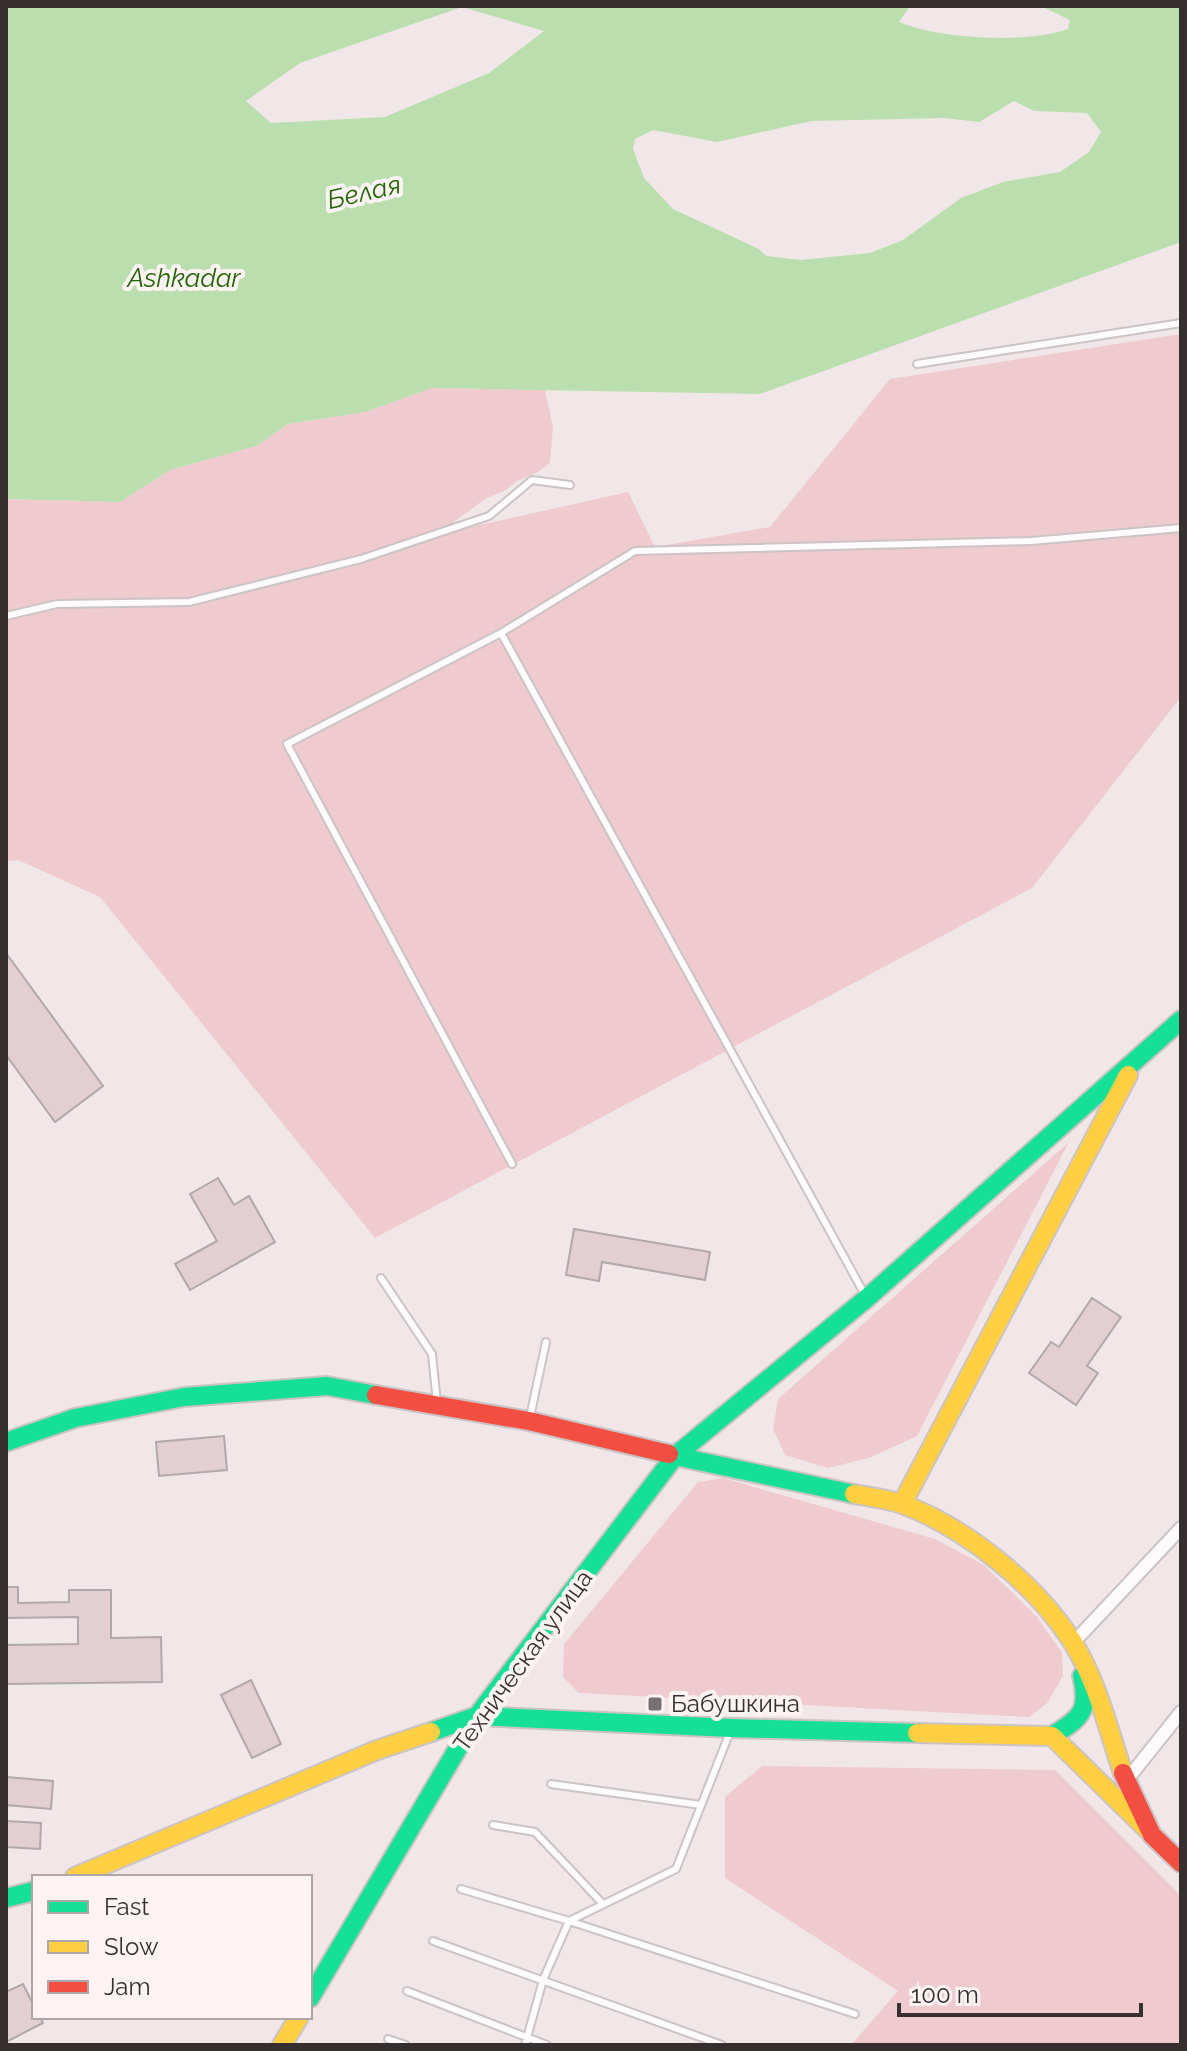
<svg xmlns="http://www.w3.org/2000/svg" width="1187" height="2051" font-family="Raleway,sans-serif">
	<style>
		.green { fill: #efcbd0 }
		.water { fill: #badeae; fill-rule: evenodd }
		.building { fill: #e3ced1; stroke: #b0a8aa; stroke-width: 2 }
		.lines { fill: none; stroke-linecap: round; stroke-linejoin: round }
		.lane-casing { stroke: #cbc3c4; stroke-width: 10 }
		.street-casing { stroke: #cbc3c4; stroke-width: 16 }
		.fast-casing { stroke: #cbc3c4; stroke-width: 22 }
		.slow-casing { stroke: #cbc3c4; stroke-width: 22 }
		.jam-casing { stroke: #cbc3c4; stroke-width: 22 }
		.lane { stroke: #fdfbfc; stroke-width: 6 }
		.street { stroke: #fdfbfc; stroke-width: 12 }
		.fast { stroke: #16e098; stroke-width: 18 }
		.slow { stroke: #ffcf43; stroke-width: 18 }
		.jam { stroke: #f24e42; stroke-width: 18 }
		.poi-dot { fill: #776f71; stroke: #fdf3f4; stroke-width: 3 }
		.labels { text-anchor: middle; stroke-width: 8; stroke-linejoin: round; paint-order: stroke }
		.street-label { font-size: 24px; fill: #362f30; stroke: #fdf3f4 }
		.poi-label { font-size: 24px; fill: #362f30; stroke: #fdf3f4; text-anchor: start }
		.water-label { font-size: 26px; font-style: italic; fill: #216503; stroke: #fdf3f4 }
	</style>
	<rect width="100%" height="100%" fill="#f1e7e9"/>
	<path class="green" d="M1181 334V697L1032 888 375 1238 100 897 18 860 6 861V499L120 502 170 470 256 446 288 424 365 412 432 388 545 390 553 427 550 463 538 472 517 481 506 490 485 499 455 521 449 532 628 492 655 547 770 527 890 379Z
		M1069 1142 917 1436 869 1458 828 1468 785 1455 773 1429 778 1399Z
		M723 1478 935 1539 984 1565 1037 1617 1062 1653 1063 1676 1047 1703 1029 1717 579 1693 563 1677 564 1644 698 1482Z
		M762 1766 1055 1770 1181 1896V2045H851L898 1991 725 1878V1797Z"/>
	<path class="water" d="M10 6H910L899 22C940 39 1027 44 1068 29L1070 20 1041 6H1181V242L760 394 432 388 365 412 288 424 256 446 170 470 120 502 6 499V8ZM462 7 544 31 489 73 385 117 271 123 246 101 300 63ZM1014 101 1034 111 1087 113 1101 132 1089 152 1060 172 1003 182 961 198 903 240 870 253 801 260 766 256 759 249 673 209 644 178 633 149 635 139 653 130 717 142 811 121 945 118 979 122Z"/>
	<path class="building" d="M6 953 103 1086 55 1122 6 1055Z
		M218 1178 234 1205 249 1196 275 1242 190 1290 175 1264 217 1241 190 1194Z
		M574 1229 710 1252 705 1280 602 1262 599 1281 566 1275Z
		M1092 1298 1121 1317 1087 1366 1098 1373 1076 1405 1029 1373 1051 1342 1059 1347Z
		M224 1436 227 1470 159 1476 156 1442Z
		M6 1587H18V1603L69 1602V1590H111V1638L161 1637 162 1682 6 1684V1645L78 1644V1617L6 1618Z
		M251 1680 281 1744 252 1758 221 1695Z
		M6 1777 53 1781 51 1809 6 1805Z
		M6 1821 41 1823 40 1849 6 1847Z
		M23 1984 34 2006V2017H40L43 2023 6 2042V1992Z"/>
	<g class="lines">
		<g class="lane-casing">
			<path id="lane" d="M917 364 1181 323
				M6 616 57 604 189 602 361 559 489 516 532 480 570 485
				M501 633 635 551 1031 541 1181 528
				M512 1164 287 744 501 633 865 1295
				M381 1278 432 1354 437 1403
				M530 1417 546 1342
				M551 1784 701 1805
				M493 1825 535 1832 603 1904
				M461 1889 569 1921 855 2014
				M433 1941 722 2045
				M407 1991 547 2045
				M388 2039 406 2045
				M525 2045 543 1980 569 1921 676 1869 730 1732"/>
		</g>
		<g class="street-casing">
			<path id="street" d="M1073 1643 1181 1528
				M1126 1781 1181 1712"/>
		</g>
		<g class="fast-casing">
			<path id="fast" d="M6 1442 75 1418 184 1397 327 1386 376 1395
				M669 1454 675 1456 867 1298 1181 1020
				M431 1732 477 1716 731 1728 917 1733
				M1052 1736C1081 1718 1090 1711 1082 1676
				M6 1898 34 1891
				M310 1998 477 1716 675 1456 854 1494"/>
		</g>
		<g class="slow-casing">
			<path id="slow" d="M854 1494C870 1497 888 1499 902 1504 967 1528 1035 1584 1072 1641 1096 1679 1109 1731 1123 1773
				M902 1504 1128 1075
				M917 1733 1052 1736 1148 1830
				M75 1877 377 1750 431 1732
				M282 2045 299 2017"/>
		</g>
		<g class="jam-casing">
			<path id="jam" d="M376 1395 529 1421 669 1454
				M1123 1773 1152 1835 1181 1863"/>
		</g>
		<use href="#lane" class="lane"/>
		<use href="#street" class="street"/>
		<use href="#fast" class="fast"/>
		<use href="#slow" class="slow"/>
		<use href="#jam" class="jam"/>
	</g>
	<rect class="poi-dot" x="647" y="1696" width="16" height="16" rx="4"/>
	<g class="labels">
		<g class="street-label">
			<text transform="translate(523 1661) rotate(-54)" y="8">Техническая улица</text>
		</g>
		<g class="poi-label">
			<text x="671" y="1712">Бабушкина</text>
		</g>
		<g class="water-label">
			<text transform="translate(364 192) rotate(-13)" y="9">Белая</text>
			<text x="184" y="287">Ashkadar</text>
		</g>
	</g>
	<rect width="1187" height="2051" fill="none" stroke="#362f30" stroke-width="16"/>
	<rect x="32" y="1875" width="280" height="144" fill="#fdf3f4" stroke="#ada5a6" stroke-width="2"/>
	<rect x="48" y="1901" width="40" height="12" fill="#16e098" stroke="#ada5a6" stroke-width="2"/>
	<text x="104" y="1915" font-size="24" fill="#362f30">Fast</text>
	<rect x="48" y="1941" width="40" height="12" fill="#ffcf43" stroke="#ada5a6" stroke-width="2"/>
	<text x="104" y="1955" font-size="24" fill="#362f30">Slow</text>
	<rect x="48" y="1981" width="40" height="12" fill="#f24e42" stroke="#ada5a6" stroke-width="2"/>
	<text x="104" y="1995" font-size="24" fill="#362f30">Jam</text>
	<path d="M899 2003v12h242v-12" fill="none" stroke="#362f30" stroke-width="4"/>
	<text x="911" y="2003" font-size="24" fill="#362f30" stroke="#fdf3f4" stroke-width="6" paint-order="stroke">100 m</text>
</svg>
